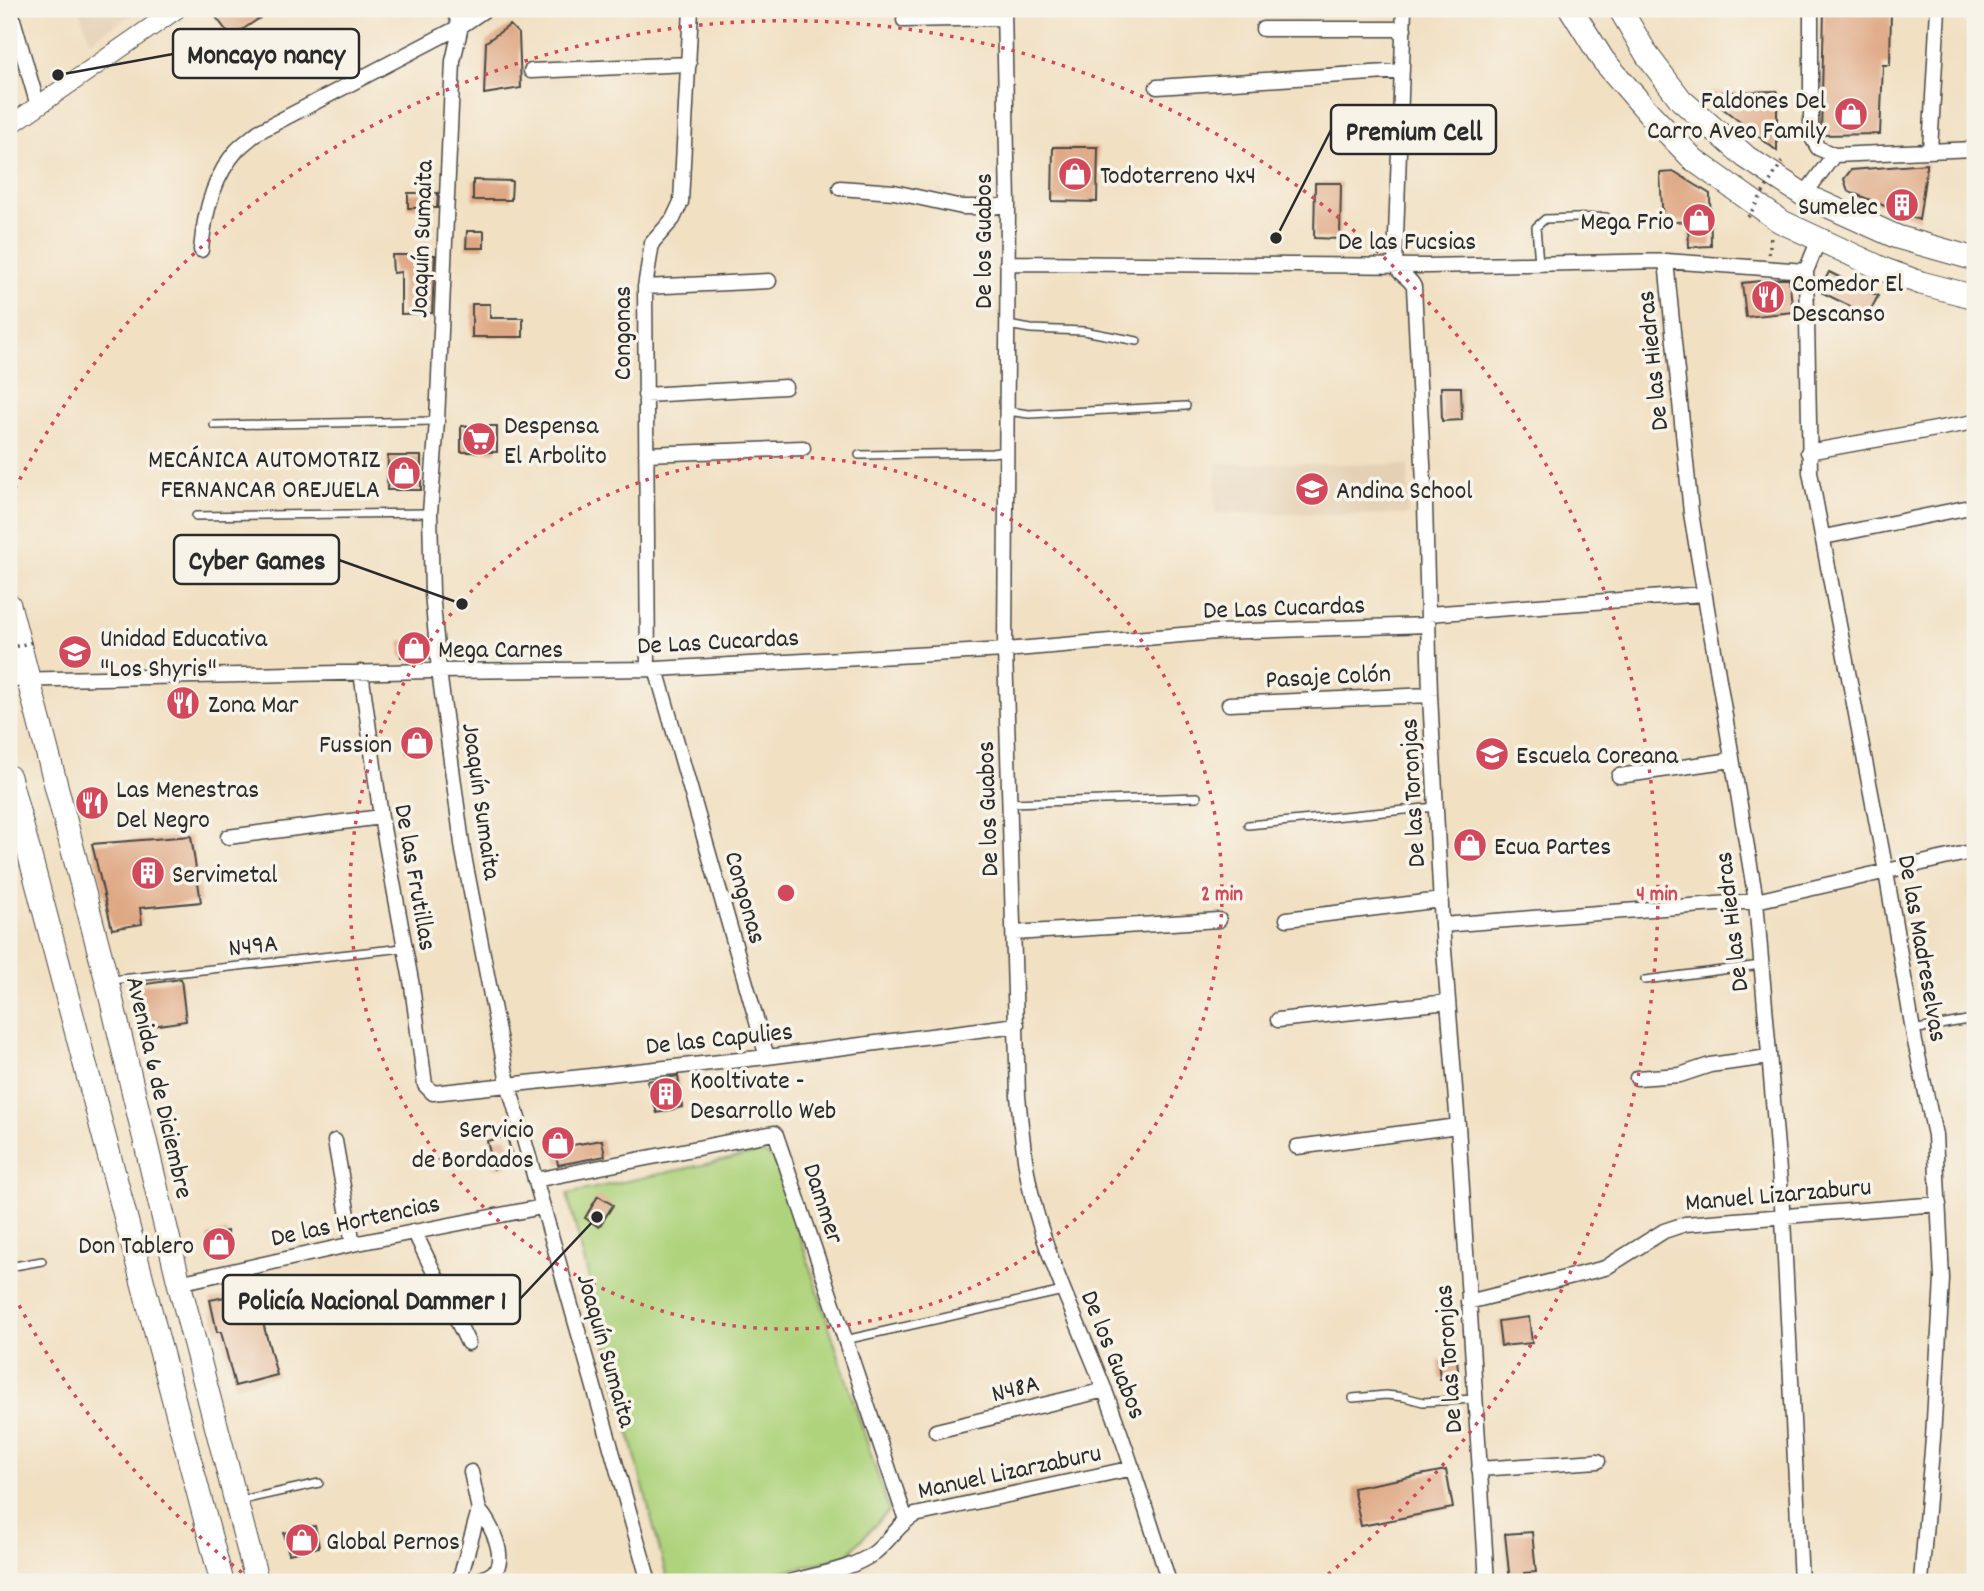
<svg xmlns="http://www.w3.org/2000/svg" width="1984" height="1591" font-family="Dekko,sans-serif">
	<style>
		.built { fill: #e4d0b4 }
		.green { fill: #aed37c; stroke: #6c7f54; stroke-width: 2 }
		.building { fill: #dfa884 }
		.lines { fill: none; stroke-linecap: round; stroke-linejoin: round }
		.service-casing { stroke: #494642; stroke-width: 10 }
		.minor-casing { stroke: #494642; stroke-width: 17 }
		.tertiary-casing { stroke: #494642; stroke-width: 20 }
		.primary-casing { stroke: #494642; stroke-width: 25 }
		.path { stroke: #494642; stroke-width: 3.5; stroke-dasharray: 2 5; stroke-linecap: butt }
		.service { stroke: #fff; stroke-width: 7 }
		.minor { stroke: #fff; stroke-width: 14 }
		.tertiary { stroke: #fff; stroke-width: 18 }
		.primary { stroke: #fff; stroke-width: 23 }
		.path-bridge { stroke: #494642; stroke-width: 3.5; stroke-dasharray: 2 5; stroke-linecap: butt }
		.ring { fill: none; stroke: #d1495b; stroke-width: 3.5; stroke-dasharray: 3.5 7 }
		.labels { text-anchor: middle; stroke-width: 7; stroke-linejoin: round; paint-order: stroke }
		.poi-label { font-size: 26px; fill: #2b2b2b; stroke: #f7f3e8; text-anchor: start }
		.street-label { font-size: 26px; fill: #2b2b2b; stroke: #f7f3e8 }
		.centre { fill: #d1495b; stroke: #f7f3e8; stroke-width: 3.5 }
		.ring-label { font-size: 21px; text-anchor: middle; font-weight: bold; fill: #d1495b; stroke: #f7f3e8; stroke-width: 7; stroke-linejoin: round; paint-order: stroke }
		.leader { fill: none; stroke: #2b2b2b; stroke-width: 2.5 }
		.callout-dot { fill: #2b2b2b; stroke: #f7f3e8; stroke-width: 2.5 }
		.callout { fill: #f7f3e8; stroke: #2b2b2b; stroke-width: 2.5 }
		.callout-label { font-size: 28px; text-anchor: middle; font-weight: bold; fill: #2b2b2b }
	</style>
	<rect width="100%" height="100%" fill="#f7f3e8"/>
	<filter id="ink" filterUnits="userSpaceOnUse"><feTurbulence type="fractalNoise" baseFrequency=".0143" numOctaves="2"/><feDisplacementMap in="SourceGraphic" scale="14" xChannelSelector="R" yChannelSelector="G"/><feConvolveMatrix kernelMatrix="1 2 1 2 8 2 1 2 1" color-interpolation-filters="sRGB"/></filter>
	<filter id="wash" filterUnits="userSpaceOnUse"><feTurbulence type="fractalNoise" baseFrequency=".00686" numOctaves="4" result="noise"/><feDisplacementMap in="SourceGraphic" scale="28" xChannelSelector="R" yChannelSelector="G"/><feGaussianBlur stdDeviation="1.57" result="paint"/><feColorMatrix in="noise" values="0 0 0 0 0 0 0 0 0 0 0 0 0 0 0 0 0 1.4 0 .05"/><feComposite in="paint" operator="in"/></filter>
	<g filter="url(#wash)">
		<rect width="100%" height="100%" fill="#f1e0c2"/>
		<path class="built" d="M79 9H135L136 12 90 41Z
			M1216 463 1408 465V515L1215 513Z"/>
		<path class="green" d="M762 1152 775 1160 889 1510 846 1556 740 1582H668L567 1194Z"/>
		<g id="blocks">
			<path class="building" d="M210 9H253L260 18 231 37Z
				M1824 10H1891L1890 65H1883L1880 134 1821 135Z
				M510 25 519 34 521 88 484 94 486 42Z
				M1777 91V151L1703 93Z
				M1053 147H1098L1097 202 1052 201Z
				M1927 164 1919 220 1848 191 1844 179 1851 170Z
				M1675 172 1710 194 1711 246 1689 247 1688 221 1663 223 1660 173Z
				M473 180 512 181 511 200H473Z
				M1315 183H1341L1340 239 1314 238Z
				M408 193H438L437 208H408Z
				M467 231H484V248H466Z
				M392 255H435L432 313 401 314V272L393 273Z
				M1829 272 1878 296 1868 315 1819 291Z
				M1779 279H1789L1793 312 1746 317 1742 283Z
				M472 304H490V318H523V337H472Z
				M1441 387H1461L1462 420 1442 421Z
				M461 426H497V452H461Z
				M388 456H421V490H387Z
				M426 638 427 656 401 657 400 642Z
				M428 734 430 748 407 752 404 739Z
				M191 836 201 902 140 908 142 924 112 929 92 844Z
				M181 979 186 1021 145 1027 139 985Z
				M678 1076 682 1107 657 1113 647 1081Z
				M507 1136 514 1164 494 1169 487 1141Z
				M602 1140 605 1156 558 1165 555 1148Z
				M598 1196 613 1205 599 1227 585 1218Z
				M227 1231 232 1251 212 1257 207 1236Z
				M307 1280 332 1310 263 1323 277 1375 235 1386 221 1332H217L210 1300Z
				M1529 1317 1532 1343 1501 1346 1498 1321Z
				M1457 1359 1458 1370 1452 1377 1440 1379 1438 1360Z
				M1446 1470 1453 1508 1361 1526 1353 1488Z
				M315 1526 319 1547 289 1554 284 1533Z
				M1532 1532 1536 1572 1524 1573V1580L1510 1582 1505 1534Z"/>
		</g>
	</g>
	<g filter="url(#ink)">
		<use href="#blocks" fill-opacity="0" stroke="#494642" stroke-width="2"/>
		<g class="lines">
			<g class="service-casing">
				<path id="service" d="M1539 263 1536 227 1545 219 1606 217
					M1007 325 1031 329 1084 331 1137 341
					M1007 411 1029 414 1186 406
					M214 425 436 421
					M859 455 992 453 1006 451
					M196 516 429 513
					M1010 803 1197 797
					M1248 825 1436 807
					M112 980 403 948
					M1645 980 1761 965
					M1913 1030 1967 1020 1975 1016
					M9 1267 42 1261
					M845 1340 1063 1291
					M1353 1398 1386 1395 1404 1397 1423 1402 1474 1399
					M238 1501 319 1483"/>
			</g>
			<g class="minor-casing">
				<path id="minor" d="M10 9 38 106
					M453 9 461 26 453 61 437 421 430 513 432 593 439 671 463 851 508 1083 649 1582
					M1004 9 1008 205 1005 650 1018 1096C1022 1135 1025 1174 1036 1212 1053 1273 1082 1331 1105 1391 1129 1454 1149 1518 1169 1582
					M1404 9 1395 265C1399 275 1410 277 1414 287L1425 503 1430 695 1442 925 1458 1126 1487 1582
					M1811 9V136L1818 148 1834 155 1975 149
					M904 20 1004 18
					M1263 29H1404
					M531 71 689 64
					M1157 87 1402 71
					M1930 150 1938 9
					M840 188 894 192 962 207H990L1008 205
					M1804 195 1834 155
					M1819 239 1806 271 1810 472 1886 872 1915 1042 1935 1135 1942 1279 1933 1438 1921 1582
					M201 250C204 216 213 177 237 150 243 144 251 138 258 132L461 26 486 9
					M1666 261 1691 513 1756 901 1783 1218 1801 1582
					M1007 263 1427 266 1666 261 1806 271
					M645 287 769 281
					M645 395 785 387
					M1808 452 1975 422
					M646 454 803 448
					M1824 537 1975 506
					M1428 614 1704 594
					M648 669 645 287 652 243 673 219 681 202 691 9
					M656 669 767 1057
					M361 672 381 817 412 986 425 1085 433 1093 767 1057 1017 1025
					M9 680 431 671 656 669 1005 650 1216 632 1428 625
					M1229 704 1430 695
					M1619 776 1732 760
					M228 837 381 817
					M1287 919 1441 900
					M1442 925 1756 901 1975 851
					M1014 933 1219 920
					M1278 1020 1448 1002
					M1637 1078 1680 1075 1710 1065 1769 1057
					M335 1141 353 1244
					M1297 1147 1458 1126
					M535 1180 774 1133 776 1135 906 1520
					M414 1231 468 1343
					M179 1283 353 1244 542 1207
					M1468 1302 1605 1268 1664 1231 1685 1224 1939 1204
					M936 1431 1105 1390
					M1479 1469 1598 1461
					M459 1582 479 1510 471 1472
					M471 1582C478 1580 487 1578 493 1573 509 1558 490 1523 479 1510
					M790 1582C817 1574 851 1570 874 1553 889 1542 899 1523 915 1515L1133 1468"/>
			</g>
			<g class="tertiary-casing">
				<path id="tertiary" d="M9 126 177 9"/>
			</g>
			<g class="primary-casing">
				<path id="primary" d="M1571 9 1603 60 1649 113 1694 160 1780 221 1885 270 1921 283 1975 297
					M1620 9 1647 55 1681 100 1746 157 1804 195 1897 237 1975 259
					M9 605 107 981 179 1283 257 1582
					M9 777 222 1582"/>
			</g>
			<path class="path" d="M1769 254 1771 237"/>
			<use href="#service" class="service"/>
			<use href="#minor" class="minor"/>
			<use href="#tertiary" class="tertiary"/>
			<use href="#primary" class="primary"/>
			<path class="path-bridge" d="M1748 217 1782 162
				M9 648 33 642"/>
		</g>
	</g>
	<g class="ring">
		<circle cx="786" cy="893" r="436"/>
		<path d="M250 1579A871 871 0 0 1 10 1288M10 498A871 871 0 1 1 1322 1579"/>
	</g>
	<defs>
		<g id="shop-disc" transform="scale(1.75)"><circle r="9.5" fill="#d1495b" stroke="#f7f3e8"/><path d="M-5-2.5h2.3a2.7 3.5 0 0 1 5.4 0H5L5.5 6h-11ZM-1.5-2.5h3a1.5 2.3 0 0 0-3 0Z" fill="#fff"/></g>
		<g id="building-disc" transform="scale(1.75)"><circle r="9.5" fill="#d1495b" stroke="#f7f3e8"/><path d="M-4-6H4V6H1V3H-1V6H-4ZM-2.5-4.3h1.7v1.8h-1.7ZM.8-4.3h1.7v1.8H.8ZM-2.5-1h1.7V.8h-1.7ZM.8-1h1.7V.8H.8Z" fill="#fff"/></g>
		<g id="restaurant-disc" transform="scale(1.75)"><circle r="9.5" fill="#d1495b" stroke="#f7f3e8"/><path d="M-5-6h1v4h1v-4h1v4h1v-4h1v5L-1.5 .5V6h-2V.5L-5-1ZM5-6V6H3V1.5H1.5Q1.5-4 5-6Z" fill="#fff"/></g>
		<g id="supermarket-disc" transform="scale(1.75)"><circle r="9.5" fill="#d1495b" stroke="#f7f3e8"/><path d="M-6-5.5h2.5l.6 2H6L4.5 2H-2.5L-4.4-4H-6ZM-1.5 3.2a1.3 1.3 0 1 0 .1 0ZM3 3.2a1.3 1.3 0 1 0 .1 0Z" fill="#fff"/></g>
		<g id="school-disc" transform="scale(1.75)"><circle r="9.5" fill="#d1495b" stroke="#f7f3e8"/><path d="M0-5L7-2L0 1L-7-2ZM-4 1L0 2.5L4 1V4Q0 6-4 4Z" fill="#fff"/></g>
	</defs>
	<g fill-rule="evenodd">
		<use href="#shop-disc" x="1851" y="114"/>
		<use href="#shop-disc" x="1075" y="174"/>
		<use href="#building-disc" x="1902" y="205"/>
		<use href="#shop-disc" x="1699" y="220"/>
		<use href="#restaurant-disc" x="1768" y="297"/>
		<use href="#supermarket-disc" x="479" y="439"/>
		<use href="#shop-disc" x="404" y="473"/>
		<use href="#school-disc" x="1312" y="489"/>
		<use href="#shop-disc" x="414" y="648"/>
		<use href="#school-disc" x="75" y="652"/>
		<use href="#restaurant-disc" x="183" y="703"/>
		<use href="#shop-disc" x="417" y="743"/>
		<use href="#school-disc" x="1492" y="754"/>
		<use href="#restaurant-disc" x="92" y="803"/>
		<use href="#shop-disc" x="1470" y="845"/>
		<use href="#building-disc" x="148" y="873"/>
		<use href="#building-disc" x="666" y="1094"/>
		<use href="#shop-disc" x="558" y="1143"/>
		<use href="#shop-disc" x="219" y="1244"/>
		<use href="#shop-disc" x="302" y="1540"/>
	</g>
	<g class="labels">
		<g class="poi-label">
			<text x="1826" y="108" text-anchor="end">Faldones Del<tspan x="1826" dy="30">Carro Aveo Family</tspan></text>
			<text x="1100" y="183">Todoterreno 4x4</text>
			<text x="1878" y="214" text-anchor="end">Sumelec</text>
			<text x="1674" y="229" text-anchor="end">Mega Frio</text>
			<text x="1792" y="291">Comedor El<tspan x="1792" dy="30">Descanso</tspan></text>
			<text x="504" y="433">Despensa<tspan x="504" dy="30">El Arbolito</tspan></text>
			<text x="380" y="467" text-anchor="end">MECÁNICA AUTOMOTRIZ<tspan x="380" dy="30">FERNANCAR OREJUELA</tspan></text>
			<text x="1336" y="498">Andina School</text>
			<text x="100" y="646">Unidad Educativa<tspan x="100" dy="30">"Los Shyris"</tspan></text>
			<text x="438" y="657">Mega Carnes</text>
			<text x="208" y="712">Zona Mar</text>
			<text x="392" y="752" text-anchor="end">Fussion</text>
			<text x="1516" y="763">Escuela Coreana</text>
			<text x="116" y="797">Las Menestras<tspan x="116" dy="30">Del Negro</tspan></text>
			<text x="1494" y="854">Ecua Partes</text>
			<text x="172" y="882">Servimetal</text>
			<text x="690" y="1088">Kooltivate -<tspan x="690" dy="30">Desarrollo Web</tspan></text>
			<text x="534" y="1137" text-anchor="end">Servicio<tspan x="534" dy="30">de Bordados</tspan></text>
			<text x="194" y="1253" text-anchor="end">Don Tablero</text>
			<text x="326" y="1549">Global Pernos</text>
		</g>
		<g class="street-label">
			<text transform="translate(420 239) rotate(-88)" y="9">Joaquín Sumaita</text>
			<text x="1407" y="249">De las Fucsias</text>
			<text transform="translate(982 241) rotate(-90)" y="9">De los Guabos</text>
			<text transform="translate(621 333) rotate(-90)" y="9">Congonas</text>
			<text transform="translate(1651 361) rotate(-96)" y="9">De las Hiedras</text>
			<text transform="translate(1284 606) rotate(-2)" y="9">De Las Cucardas</text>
			<text transform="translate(718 640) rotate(-3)" y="9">De Las Cucardas</text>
			<text transform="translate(1328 675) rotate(-3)" y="9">Pasaje Colón</text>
			<text transform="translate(1411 793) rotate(-93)" y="9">De las Toronjas</text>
			<text transform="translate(483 801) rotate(82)" y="9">Joaquín Sumaita</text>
			<text transform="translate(986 809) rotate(-92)" y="9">De los Guabos</text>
			<text transform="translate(417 877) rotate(80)" y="9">De las Frutillas</text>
			<text transform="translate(747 897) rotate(74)" y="9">Congonas</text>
			<text transform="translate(1730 922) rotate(-97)" y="9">De las Hiedras</text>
			<text transform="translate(253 944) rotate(-6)" y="9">N49A</text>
			<text transform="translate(1924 948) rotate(80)" y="9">De las Madreselvas</text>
			<text transform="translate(719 1037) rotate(-6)" y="9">De las Capulies</text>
			<text transform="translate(161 1087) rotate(77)" y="9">Avenida 6 de Diciembre</text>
			<text transform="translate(1778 1193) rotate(-5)" y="9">Manuel Lizarzaburu</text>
			<text transform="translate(825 1203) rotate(72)" y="9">Dammer</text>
			<text transform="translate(355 1219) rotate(-12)" y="9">De las Hortencias</text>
			<text transform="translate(608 1350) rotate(74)" y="9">Joaquín Sumaita</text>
			<text transform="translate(1115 1354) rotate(68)" y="9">De los Guabos</text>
			<text transform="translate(1447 1359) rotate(-94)" y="9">De las Toronjas</text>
			<text transform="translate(1015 1387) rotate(-14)" y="9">N48A</text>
			<text transform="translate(1009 1470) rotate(-12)" y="9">Manuel Lizarzaburu</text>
		</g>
	</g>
	<circle cx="786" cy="893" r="10" class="centre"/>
	<g class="ring-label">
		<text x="1222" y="900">2 min</text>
		<text x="1657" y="900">4 min</text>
	</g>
	<path class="leader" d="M58 75L173 54M1276 238L1331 130M462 604L339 560M597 1217L520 1299"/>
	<g class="callout-dot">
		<circle cx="58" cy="75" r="7"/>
		<circle cx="1276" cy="238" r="7"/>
		<circle cx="462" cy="604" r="7"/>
		<circle cx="597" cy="1217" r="7"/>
	</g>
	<g class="callout">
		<rect x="173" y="29" width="186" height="49" rx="7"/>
		<rect x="1331" y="105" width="165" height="49" rx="7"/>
		<rect x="174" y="535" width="165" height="49" rx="7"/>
		<rect x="223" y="1275" width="297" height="49" rx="7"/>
	</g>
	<g class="callout-label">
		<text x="266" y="63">Moncayo nancy</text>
		<text x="1414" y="140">Premium Cell</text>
		<text x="257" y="569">Cyber Games</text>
		<text x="372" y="1309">Policía Nacional Dammer 1</text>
	</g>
	<rect width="1984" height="1591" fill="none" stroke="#f7f3e8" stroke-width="35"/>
</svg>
